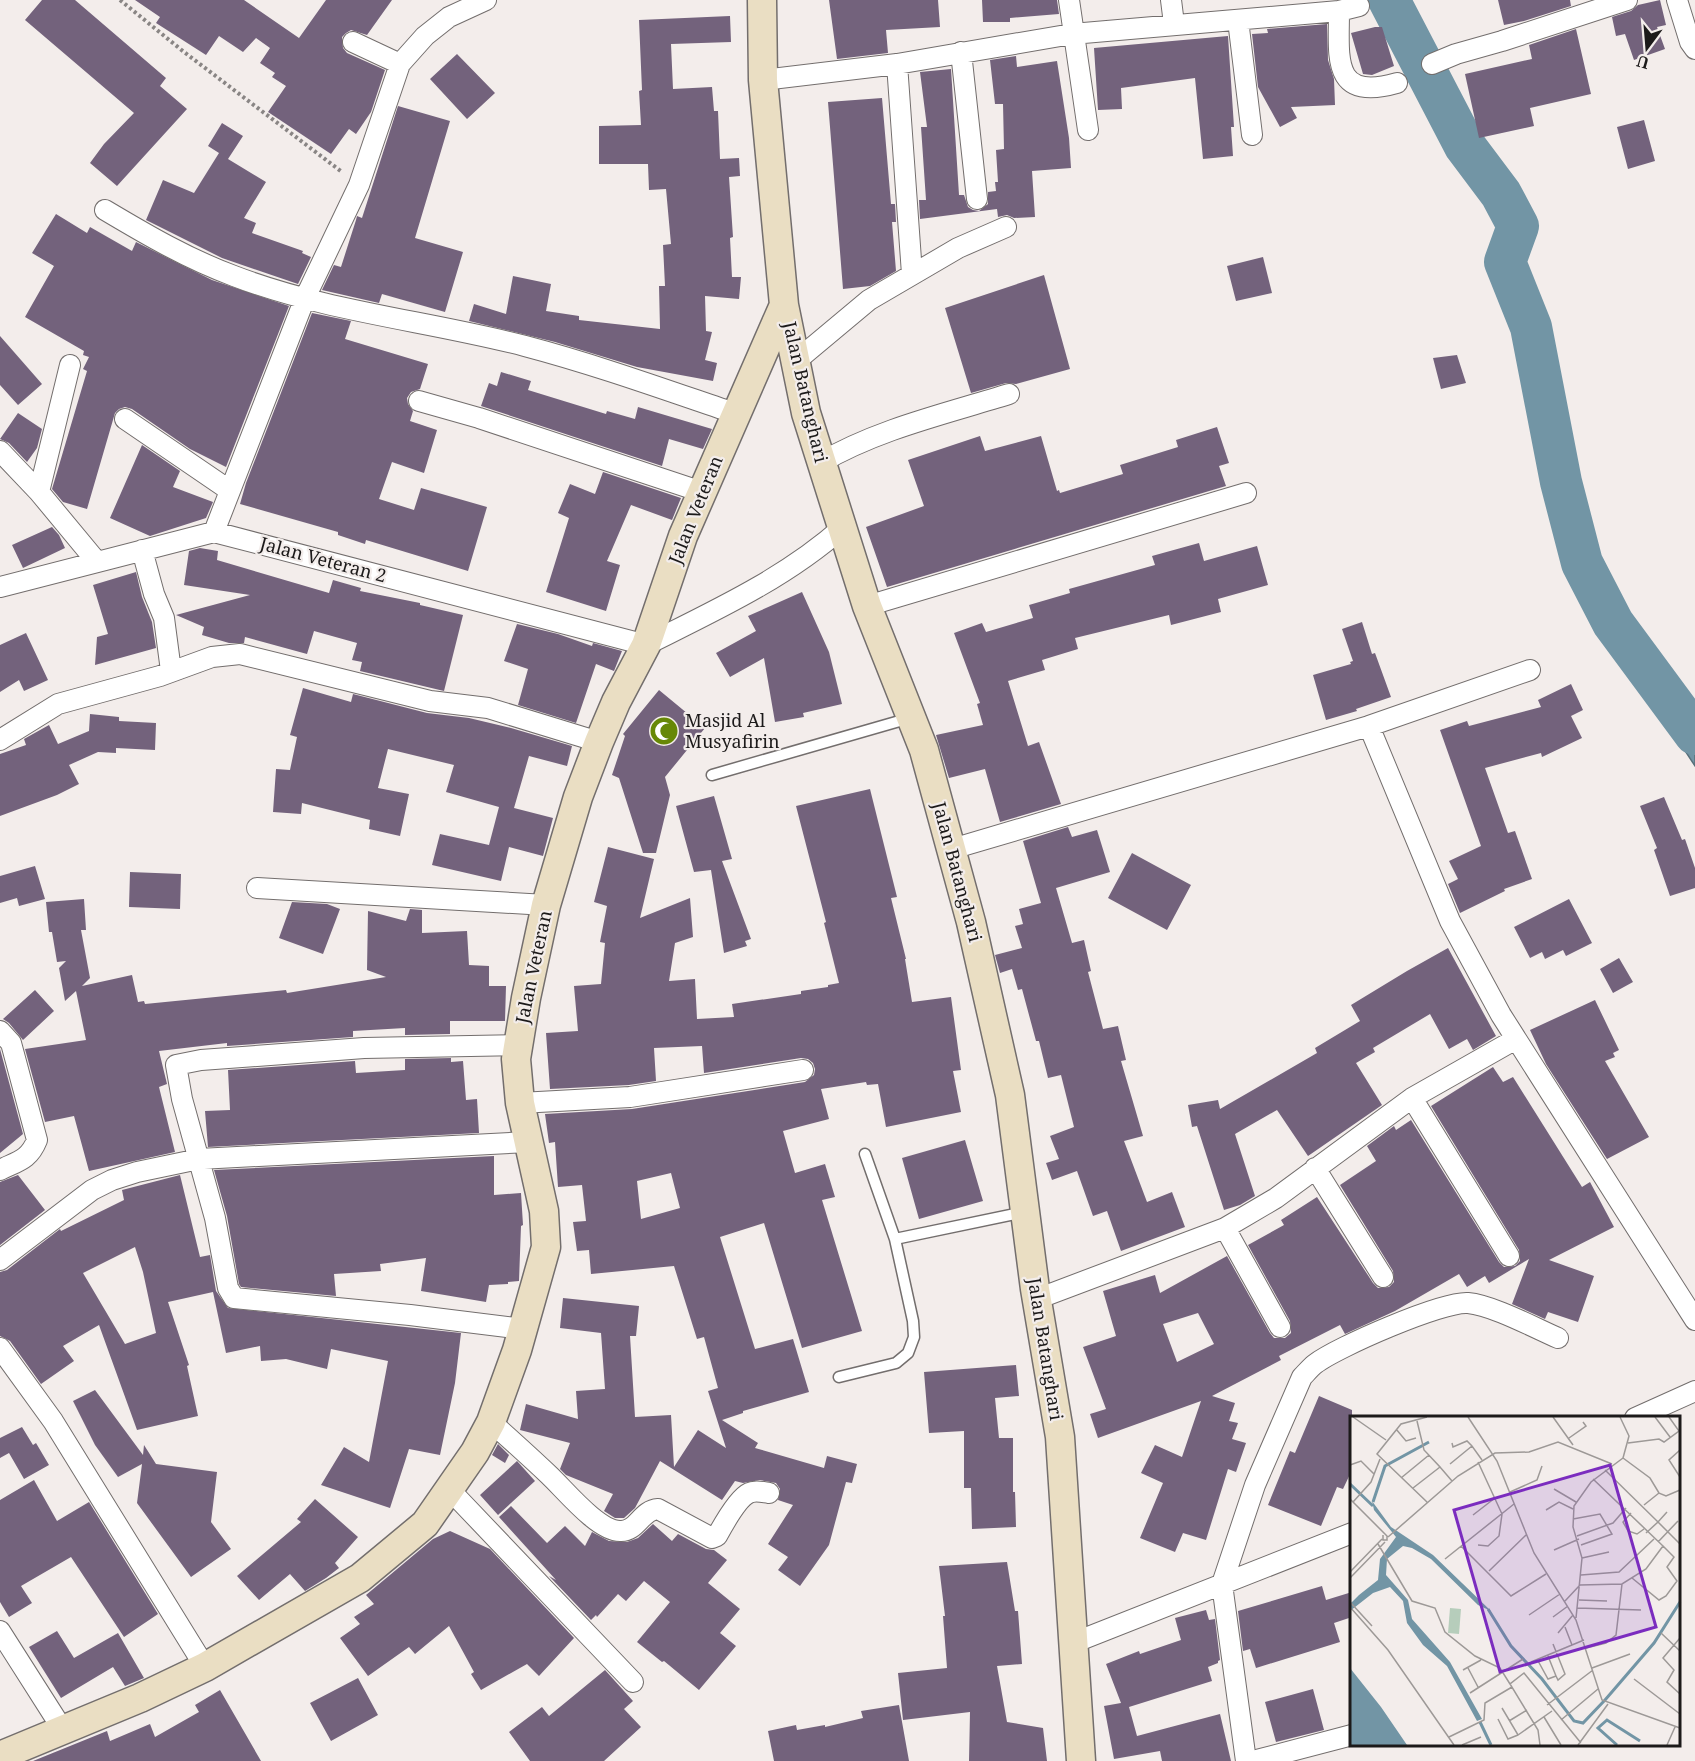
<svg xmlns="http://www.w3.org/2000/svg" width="1695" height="1761" font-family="'Noto Serif',serif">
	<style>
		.water { fill: #7295a5; stroke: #58707b; stroke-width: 1.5 }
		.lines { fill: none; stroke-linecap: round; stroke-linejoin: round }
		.river { stroke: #7295a5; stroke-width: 42 }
		.building { fill: #73627c; fill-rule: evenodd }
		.lane-casing { stroke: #736e6d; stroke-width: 13 }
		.street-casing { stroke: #736e6d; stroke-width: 22 }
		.secondary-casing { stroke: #736e6d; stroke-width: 31 }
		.path { stroke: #898584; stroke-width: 4; stroke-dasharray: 3 3; stroke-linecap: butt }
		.lane { stroke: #fff; stroke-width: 10 }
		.street { stroke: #fff; stroke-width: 20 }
		.secondary { stroke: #eadec3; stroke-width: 28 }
		.labels { text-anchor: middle; stroke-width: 4.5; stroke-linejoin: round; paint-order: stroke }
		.street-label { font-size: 18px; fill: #1c1a1a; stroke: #f3edeb }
		.poi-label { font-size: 18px; fill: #1c1a1a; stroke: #f3edeb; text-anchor: start }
		.inset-river { fill: none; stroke: #7295a5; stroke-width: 3 }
		.inset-road { fill: none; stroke: #9d9997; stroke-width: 1.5 }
		.view { fill: #7b2cbf; fill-opacity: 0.15; stroke: #7b2cbf; stroke-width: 3 }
		.inset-edge { fill: none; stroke: #1c1a1a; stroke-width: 3 }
	</style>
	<rect width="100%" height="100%" fill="#f3edeb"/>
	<path class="water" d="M1613 623 1634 626C1651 655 1670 679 1695 701V766L1611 637Z"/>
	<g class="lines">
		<path class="river" d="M1389 0 1465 146 1501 194 1518 226 1505 262 1531 327 1561 482 1582 563 1613 623 1695 734"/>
	</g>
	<path class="building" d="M42 0H75L166 78 160 86 187 109 117 186 90 163 104 144 134 113 25 20Z
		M135 0H244L299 38 326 0H392L367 35 351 30 346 33 342 37 343 48 347 53 385 70 371 112 356 134 349 129 331 154 268 112 286 86 272 77 275 73 260 63 270 48 256 38 243 52 219 36 206 55 156 23 160 17Z
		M829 0H938L940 27 886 30 888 53 837 59Z
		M982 0H1057L1059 14 1010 18V22H983Z
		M1498 0H1570L1571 6 1524 21 1504 25Z
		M1660 0 1666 25 1657 27 1665 49 1634 60 1625 34 1616 36 1612 17 1631 11 1638 5Z
		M730 16 731 42 671 44 673 89 712 87 714 111H718L720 159 739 158 740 176 729 177 733 237 730 238 732 277H741L739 299 705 296 706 331 712 332 705 360 717 363 713 381 637 367 555 342 469 321 474 304 506 314 513 276 551 284 546 311 579 316V320L660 329 659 286H665L663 245 671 244 666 189 649 190 648 164H599V126L641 125 639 91 642 90 639 20Z
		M1327 24 1328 60 1334 79 1335 105 1291 107 1297 118 1280 127 1258 87 1252 34 1268 33 1267 29Z
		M1375 27H1382L1394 66 1372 75 1363 74 1351 33Z
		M1576 29 1591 94 1530 108 1534 126 1479 138 1465 74 1532 59 1529 45Z
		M1228 36 1234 127H1231L1233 156 1203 159 1195 78 1121 88 1122 109 1098 110 1094 48Z
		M457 54 495 93 467 119 430 79Z
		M1016 56 1017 67 1057 61 1069 138 1071 168 1032 171 1035 217 1014 218 1007 215 998 217 997 209 920 219 919 200H926L921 127H927L920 72 951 69 959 195H964L968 207 973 210 979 211 988 204V192L996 191 995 182H998L996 150 1004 149 1003 104H995L990 60Z
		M882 98 891 204H895L896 222H892L896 271 870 286 843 289 828 102Z
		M398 106 450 121 415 238 463 252 445 312 382 294 379 303 322 290 334 265 341 267 356 220 357 216 362 218Z
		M1644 120 1655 161 1628 169 1617 127Z
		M222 123 243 136 228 159 266 182 244 218 256 223 252 233 303 251 302 253 311 257 298 284 222 258 146 220 163 180 194 193 219 153 208 146Z
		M56 214 87 233 90 227 132 251 136 242 212 280 289 306 226 467 190 449 132 409 125 407 119 409 115 413 87 509 63 502 52 489 87 371 83 369 89 357 83 355 84 351 25 317 54 266 32 253Z
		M1263 257 1272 293 1236 301 1227 266Z
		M1044 275 1070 369 1016 384 1006 383 971 393 945 308Z
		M312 313 351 321 345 339 428 364 420 389 411 392 407 398 408 404 413 411 410 421 437 430 424 473 392 462 379 499 414 510 421 488 487 507 468 571 366 540 365 544 338 535V532L240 504 246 483Z
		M0 336 42 384 18 405 0 385Z
		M1457 355 1466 383 1441 389 1433 358Z
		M501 372 531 381 528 390 606 414 607 411 635 419 638 407 712 429 703 449 669 439 662 466 481 406 489 383 497 386Z
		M18 413 42 429 37 448 27 462 9 443 0 439Z
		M1217 427 1229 463 1219 466 1226 486 887 587 866 527 924 506 908 460 980 436 985 451 1041 436 1057 491 1059 490 1060 493 1123 474 1120 465 1178 447 1176 440Z
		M142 445 180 471 173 487 213 502 206 518 150 536 110 518Z
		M603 472 681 498 672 520 631 505 607 561 620 565 606 611 546 592 569 518 558 513 570 484 595 494Z
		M52 527 59 535 65 548 23 568 12 545Z
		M1199 543 1204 561 1257 546 1268 585 1218 599 1221 612 1171 625 1169 615 1075 638 1078 649 1042 660 1045 670 1008 681 1028 746 1039 742 1061 804 1000 822 985 769 949 778 936 735 983 725 977 704 980 703 954 633 982 623 986 632 1033 618 1029 605 1070 593 1069 589 1155 565 1152 556Z
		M200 548 218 551 217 560 329 593 333 580 361 588 360 591 420 603V605L463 615 444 691 360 671 362 662 352 660 357 643 314 631 307 654 245 637 244 643H229L202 635 204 627 176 615 250 595 184 585 189 551Z
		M136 572 142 597 152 622 156 648 95 665 97 637 108 634 93 585Z
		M802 592 829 652 842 704 803 713 804 717 775 722 764 658 730 677 716 653 756 631 748 616Z
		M1362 622 1372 654 1375 653 1391 697 1356 709 1357 711 1326 720 1313 675 1351 664 1350 662 1353 661 1342 629Z
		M517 624 558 634 592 646 593 643 622 651 614 671 596 664 576 723 518 705 528 669 504 661Z
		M26 633 48 680 24 691 19 680 0 692V645Z
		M1571 684 1583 710 1571 716 1582 738 1542 757 1541 753 1485 768 1508 833 1515 831 1532 879 1504 889 1505 891 1460 913 1448 884 1458 879 1449 861 1481 846 1440 730 1467 721 1469 726 1541 707 1538 700Z
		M303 688 351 702 353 694 427 713 469 718 511 728 572 746 567 766 529 756 514 808 553 818 543 856 509 847 501 881 432 865 440 834 489 845 499 807 446 792 454 765 388 749 378 788 409 794 400 836 369 829 370 820 302 803 301 814 273 812 276 769 290 770 297 737 290 735Z
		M659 690 705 728 665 777 670 795 656 853H643L619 778 612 775 625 736 623 734Z
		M90 714 119 717V721L156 723 155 750 116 748V753L98 752 69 765 79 784 57 795 0 816V754L26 745 24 739 49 725 58 744 89 731Z
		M870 789 897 897 891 898 906 959H905L912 1002 951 997 961 1070 953 1071 961 1112 886 1127 878 1084 867 1085 866 1082 821 1089 829 1119 783 1131 795 1173 825 1164 835 1197 822 1200 862 1331 802 1348 764 1223 720 1237 755 1349 793 1339 809 1392 743 1411V1413L722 1420 758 1443 755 1448 824 1468 827 1456 857 1464 852 1483 846 1482 829 1545 800 1586 778 1570 788 1557 768 1544 793 1505 778 1500 780 1489 776 1483 760 1480 743 1483 735 1481 722 1500 660 1461 635 1508 624 1518H615L604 1511 613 1494 566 1475 560 1469 570 1443 520 1430 526 1404 578 1419 576 1391 605 1389 601 1333 560 1328 563 1298 639 1306 636 1336H630L635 1417 671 1415 674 1467 698 1430 726 1448 708 1391 718 1388 704 1337 697 1339 674 1266 591 1274 589 1250 577 1251 573 1222 586 1221 582 1185 558 1187 555 1142 549 1143 545 1114 632 1109 805 1082 814 1075 815 1069 813 1063 808 1059 801 1058 704 1073 702 1046 654 1048 656 1081 629 1085 550 1089 546 1033 578 1031 574 986 601 984 605 943 600 942 607 906 594 902 608 847 654 859 640 918 690 898 693 937 675 943 669 981 695 979 697 1019 734 1017 732 1004 801 994V991L828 987V985L839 983 824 923 826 922 796 806ZM671 1173 680 1208 641 1219 637 1181Z
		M714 796 732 859 722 861 751 939 745 941 747 946 724 953 711 870 694 872 676 806Z
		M1664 797 1682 840 1685 839 1695 868V888L1670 896 1654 850 1657 848 1640 806Z
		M1068 827 1072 837 1097 830 1110 872 1056 888 1072 943 1084 940 1091 971 1088 972 1103 1029 1118 1026 1126 1060 1121 1061 1143 1136 1124 1141 1147 1202 1172 1192 1185 1227 1121 1251 1107 1211 1093 1216 1077 1171 1052 1180 1046 1163 1059 1159 1050 1136 1074 1127 1061 1075 1048 1078 1039 1041H1036L1022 989 1018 990 1012 969 1000 973 995 955 1022 948 1015 926 1023 924 1019 909 1041 903 1023 841Z
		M1132 853 1191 885 1167 930 1108 898Z
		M35 866 45 899 19 906 17 898 0 903V876Z
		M130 872 181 874 180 909 129 907Z
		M84 899 86 930H81L90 978 82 986 132 975 138 1002 144 1001 145 1004 286 990 287 993 386 977 367 970 368 911 406 921 410 909 422 910V933L467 931 469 965 489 966V986H506L505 1021H450V1034L405 1035V1028L353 1031V1037L227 1046V1043L159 1051 167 1084 159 1087 175 1152 89 1171 74 1116 45 1122 25 1049 86 1040 76 991 65 1001 59 968 66 961 57 962 52 932H49L46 902Z
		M1569 899 1592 943 1566 956 1563 950 1545 959 1542 952 1530 958 1514 927Z
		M292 902 327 904 340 909 323 954 279 938Z
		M1448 948 1496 1036 1473 1050 1467 1039 1449 1049 1430 1014 1373 1048 1375 1052 1356 1063 1382 1105 1308 1156 1277 1110 1235 1134 1255 1196 1240 1205 1224 1210 1197 1126 1192 1127 1188 1105 1218 1100 1220 1109 1317 1053 1315 1048 1360 1021 1351 1005 1407 971Z
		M1619 958 1633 982 1613 993 1600 969Z
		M35 990 54 1011 23 1040 9 1023 3 1019Z
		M1595 1000 1619 1050 1613 1053 1615 1057 1605 1061 1649 1137 1607 1159 1546 1064 1530 1030Z
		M0 1049 23 1134 0 1153Z
		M451 1058V1062L463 1061 466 1100 477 1099 479 1133 208 1147 205 1111 230 1110 228 1070 355 1061 356 1073 405 1070V1059Z
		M1493 1067 1503 1082 1513 1077 1582 1187 1590 1182 1614 1227 1549 1260 1594 1276 1578 1322 1548 1312 1545 1319 1512 1304 1529 1259 1489 1283 1485 1276 1467 1287 1459 1274 1395 1311 1345 1334 1340 1325 1279 1356 1281 1360 1212 1396 1235 1403 1229 1421 1238 1423 1232 1439 1246 1443 1236 1472 1228 1469 1206 1540 1183 1533 1175 1552 1140 1538 1163 1483 1141 1473 1155 1445 1182 1457 1201 1401 1098 1438 1090 1414 1106 1409 1083 1347 1116 1336 1103 1291 1155 1275 1160 1293 1227 1256 1270 1333 1274 1338H1285L1291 1333 1290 1321 1248 1245 1284 1225 1281 1220 1317 1197 1373 1283 1378 1288 1389 1287 1394 1282 1393 1271 1340 1185 1376 1161 1367 1146 1394 1126 1396 1130 1411 1120 1499 1262 1504 1267 1515 1266 1520 1261 1519 1250 1431 1106ZM1198 1313 1214 1344 1177 1362 1163 1324Z
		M965 1140 983 1201 919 1219 902 1158Z
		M494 1156V1195L521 1193 523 1225 521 1226 519 1281 508 1282V1284L489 1285 486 1302 421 1291 426 1258 380 1264 381 1271 334 1274 336 1296 241 1287 239 1284 227 1216 214 1170Z
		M18 1175 45 1210 0 1245V1182Z
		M180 1175 200 1257 210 1255 216 1291 228 1308 461 1333 455 1383 440 1455 409 1449 390 1508 321 1485 344 1447 369 1462 388 1361 331 1349 327 1369 286 1359 261 1361 260 1346 226 1353 213 1292 168 1302 189 1365 187 1366 198 1416 137 1430 99 1325 63 1346 74 1361 41 1384 10 1341 0 1336V1272L7 1270 60 1229 61 1231 124 1200 122 1190ZM135 1247 143 1272 156 1333 125 1344 83 1273Z
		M1016 1365 1019 1396 995 1398 999 1438H1013V1492H1015L1016 1527 972 1529 971 1488H964V1431L929 1433 924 1372Z
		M95 1390 143 1455 144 1445 156 1464 217 1472 211 1522 231 1549 191 1577 137 1503 142 1464 118 1477 95 1445 73 1401Z
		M1319 1396 1352 1410V1470L1343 1489 1337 1487 1321 1526 1268 1505 1290 1451 1295 1453Z
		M22 1427 33 1445 36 1443 49 1465 24 1479 9 1453 0 1458V1438Z
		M498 1444 509 1455 505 1463 492 1455Z
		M517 1461 535 1481 498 1515 480 1495Z
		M34 1480 57 1521 89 1502 158 1614 124 1637 71 1557 21 1586 32 1603 9 1617 0 1602V1500Z
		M315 1499 358 1537 335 1563 339 1568 326 1578 305 1591 290 1574 259 1600 237 1576 301 1522 297 1519Z
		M511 1506 547 1543 565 1526 585 1546 592 1532 609 1541 627 1542 638 1538 653 1524 672 1541 678 1534 706 1549 714 1550 727 1560 708 1583 740 1609 720 1633 736 1646 699 1690 664 1661 662 1662 637 1642 670 1602 644 1581 626 1601 618 1594 597 1617 596 1615 591 1620 549 1576 556 1580 499 1517Z
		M450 1531 490 1549 574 1638 539 1676 527 1664 481 1690 471 1674 474 1672 449 1626 415 1654 409 1647 368 1676 340 1638 360 1624 354 1617 374 1604 366 1595 433 1539Z
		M1007 1562 1015 1611H1018L1022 1664 997 1666 1007 1722 1043 1728 1047 1761H969L970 1712 903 1720 898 1673 947 1668 943 1616H945L939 1566Z
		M1322 1586 1326 1600 1352 1592V1617L1334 1623 1340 1642 1256 1668 1250 1649 1243 1651 1238 1611Z
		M1206 1610 1209 1620 1215 1619 1220 1660 1218 1661V1663L1208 1667 1212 1681 1129 1707 1137 1736 1220 1714 1231 1761H1162L1160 1751 1114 1759 1104 1706 1121 1703 1106 1664 1139 1651 1140 1654 1181 1640 1175 1618Z
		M57 1631 74 1658 118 1633 144 1678 125 1686 113 1667 61 1698 29 1647Z
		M605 1670 633 1701 624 1709 641 1727 604 1761H530L509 1732 542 1707 549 1716Z
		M358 1678 378 1715 331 1741 310 1703Z
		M1313 1689 1324 1730 1276 1742 1265 1702Z
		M220 1690 261 1761H33L107 1731 110 1741 150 1724 155 1737 199 1712 195 1705Z
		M899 1705 909 1761H774L768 1731 796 1725 797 1730 825 1725V1727L863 1718 861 1711Z"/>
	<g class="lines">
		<g class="lane-casing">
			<path id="lane" d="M712 775 910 718
				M865 1154 895 1239
				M839 1377 896 1363 908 1353 914 1337 913 1321 895 1239 1025 1212"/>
		</g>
		<g class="street-casing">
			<path id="street" d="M1069 0 1088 130
				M1171 0 1174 24
				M1677 0 1690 42 1695 49
				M1339 11C1339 57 1331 102 1397 83
				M1238 20 1252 135
				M353 42 400 64
				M961 52 977 199
				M897 64 912 274
				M1432 64 1456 54 1502 41 1627 0
				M763 80 897 64 1072 34 1339 11 1359 6
				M105 210C147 235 188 259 234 276 328 312 429 321 525 346 597 365 666 390 737 414
				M796 361 869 300 958 248 1006 227
				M419 401 479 418 702 492
				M125 419 229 490
				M0 451 39 492 97 562
				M820 463C878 429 945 414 1009 394
				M39 492 70 365
				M214 532 305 298 359 185 400 64 425 36 449 17 486 0
				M142 550 154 594 164 618 171 671
				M0 587 214 532 646 645C714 611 786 578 843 527
				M867 606 1246 493
				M1369 726 1530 670
				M0 740 58 704 160 676 212 657 240 654 430 701 488 708 599 742
				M952 849 1369 726 1450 921 1501 1015 1695 1320
				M257 888 546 905
				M0 1031 11 1043 37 1140C29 1160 18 1161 0 1170
				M518 1045 364 1048 201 1060 176 1065 182 1099 215 1218 228 1288 234 1298 410 1315 523 1329
				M1412 1098 1509 1256
				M520 1103 630 1097 803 1070
				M1315 1168 1383 1277
				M1225 1228 1280 1327
				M0 1260 92 1190 112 1180 137 1172 199 1159 529 1142
				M1037 1299 1225 1228 1276 1198 1412 1098 1516 1039
				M0 1348 53 1421 205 1667
				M1635 1418 1695 1391
				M491 1422C510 1439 530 1457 549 1475 565 1490 598 1531 620 1531 637 1532 641 1510 658 1509L712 1538 717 1536C723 1525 738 1498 749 1493 755 1490 762 1492 769 1493
				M449 1489 633 1682
				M0 1631 63 1730
				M1073 1643 1352 1533
				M1246 1761 1222 1584 1255 1485 1302 1377C1306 1373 1310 1368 1315 1364 1337 1347 1443 1301 1468 1303 1492 1305 1535 1328 1558 1338
				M1253 1761 1352 1735"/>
		</g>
		<g class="secondary-casing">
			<path id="secondary" d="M762 0 763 80 784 305 806 413 867 606 924 750 971 922 1010 1095 1035 1289 1060 1437 1081 1761
				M0 1756 140 1698 205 1667 360 1578 425 1524 475 1452 491 1422 517 1350 546 1247 544 1211 520 1103 516 1059 526 998 546 905 578 797 599 742 616 702 646 645 683 536 784 305"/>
		</g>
		<path class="path" d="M120 0 184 52 342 172"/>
		<use href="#lane" class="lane"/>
		<use href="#street" class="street"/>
		<use href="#secondary" class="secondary"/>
	</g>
	<defs>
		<g id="mosque-disc" transform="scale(1.5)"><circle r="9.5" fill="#678806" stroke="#f3edeb"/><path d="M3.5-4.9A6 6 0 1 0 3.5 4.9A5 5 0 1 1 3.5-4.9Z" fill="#fff"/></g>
	</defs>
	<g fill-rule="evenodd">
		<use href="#mosque-disc" x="664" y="731"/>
	</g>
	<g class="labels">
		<g class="street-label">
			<text transform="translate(805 392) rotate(77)" y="6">Jalan Batanghari</text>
			<text transform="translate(696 510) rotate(-68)" y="6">Jalan Veteran</text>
			<text transform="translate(323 560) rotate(15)" y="6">Jalan Veteran 2</text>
			<text transform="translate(957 872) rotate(75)" y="6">Jalan Batanghari</text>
			<text transform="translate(534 967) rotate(-78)" y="6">Jalan Veteran</text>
			<text transform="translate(1045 1349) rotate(81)" y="6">Jalan Batanghari</text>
		</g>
		<g class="poi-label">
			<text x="685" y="727">Masjid Al<tspan x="685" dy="21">Musyafirin</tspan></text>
		</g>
	</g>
	<g transform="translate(1350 1416)">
		<rect width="330" height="330" fill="#f3edeb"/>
		<path d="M100 192 111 193 109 218 98 217Z" fill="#b6cdbb"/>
		<path d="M22 85 41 111 83 139 141 195 128 189 81 143 62 132 53 130 37 143 36 159 58 184 62 203 100 246 132 303 127 305 97 250 73 229 57 207 53 185 40 171 23 177 0 195V188L9 179 28 164 30 143 46 121 24 94ZM0 252 31 291 57 329H0Z" fill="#7295a5"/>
		<path class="inset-river" d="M0 68 23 90M23 86 35 50 79 26M138 193 161 230 192 263 224 305 233 307 255 284M255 284 304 227 330 186M130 306 141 329M267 329 248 312 257 304 290 325"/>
		<path class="inset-road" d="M3 1 36 24M118 1 147 45 184 137 226 204 252 284 330 312M203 1 223 29M270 1 279 20 273 42M305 1 320 21M46 13 56 25 66 22M219 22 236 10 233 6M102 27 103 31 117 25 122 30M278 27 309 23 314 26 329 15 319 1M330 34 319 44 330 61M273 42 300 62 309 77M100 48 122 30 132 44M0 49 11 45 24 58M90 51 102 65M255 54 308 106 317 96M51 62 79 39M63 72 90 51 74 34 67 5M204 73 226 86M160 76 187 64 192 50M0 83 37 120V124H33V119M3 86 21 66 30 43M77 86 27 38 51 8 77 1M294 89 309 77 316 80 330 74M196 94 209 86 223 93M281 97 273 106 278 115 287 118 294 113M123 99 145 82M223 103 250 98 262 118 231 129M296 117 308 106 330 128M227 120 263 107 276 92M38 121 108 60 145 37 179 36 208 26 262 48M308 126 328 105M28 128 62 185 85 192 95 216 125 240 150 252 160 268M128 129 138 130 149 120 152 98 128 46M111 130 161 180 196 158M204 134 229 123M232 142 259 136M95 143 164 88M139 155 176 119M0 156 32 123M231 159 269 156 304 123M0 162 35 126M282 162 309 184 316 180 327 165 317 151 324 141 313 130M229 184 257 185M215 185 230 169 272 168 296 153 313 130 243 63M0 186 22 210M0 191 38 234 104 329M227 192 291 194M179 199 210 178M203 201 218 190M226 202 232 142 223 111 224 90 241 66 273 42M215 211 222 229M208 217 223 199M311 217 330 235M330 222 313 242 324 254 317 266 330 278M203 228 215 258 208 264 206 260M236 232 256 227 266 219 272 168M187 243 198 263 206 260 198 240M181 246 234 224M118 252 128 271M242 252 280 238M113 254 131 244M284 263 330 298M120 277 173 243M197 289 243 254M152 292 168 319 202 295M194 301 211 329M148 303 158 323 168 319M211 304 248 273M159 305 177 294M99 321 134 304 135 287 162 271M112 329 131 321M190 329 188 314 160 268 174 257 231 327M228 329 258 288M317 329 325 311"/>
		<path class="view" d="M260 49 306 211 150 256 104 94Z"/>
		<rect width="330" height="330" class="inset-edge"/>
	</g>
	<g transform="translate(1647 48) rotate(196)" stroke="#f3edeb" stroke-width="4.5" paint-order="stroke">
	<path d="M0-4.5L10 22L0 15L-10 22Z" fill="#1c1a1a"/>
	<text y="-9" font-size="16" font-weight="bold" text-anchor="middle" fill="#1c1a1a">U</text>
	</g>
</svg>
